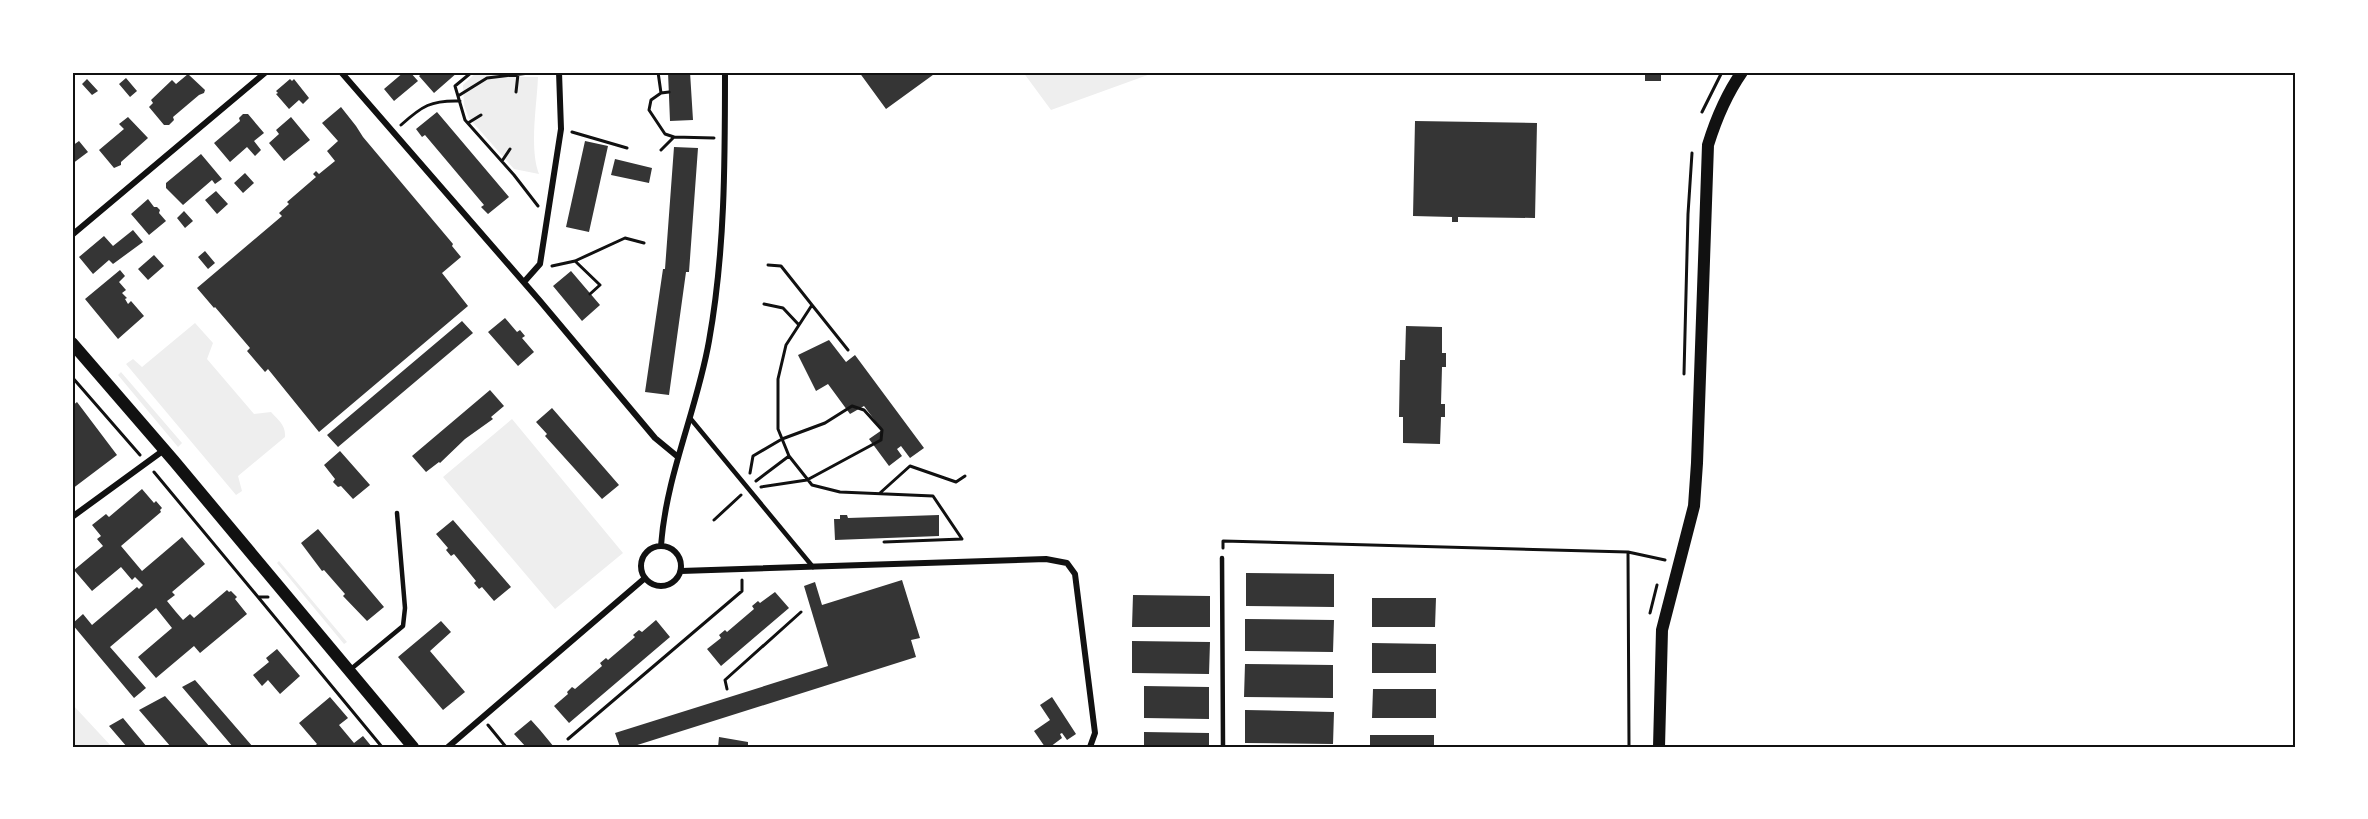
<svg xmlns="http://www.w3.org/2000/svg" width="2368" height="819" font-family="'Space Grotesk',sans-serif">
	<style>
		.green { fill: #eee }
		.building { fill: #353535 }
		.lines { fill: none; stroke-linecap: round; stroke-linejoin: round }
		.path { stroke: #111; stroke-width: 3 }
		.service { stroke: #111; stroke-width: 4.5 }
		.minor { stroke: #111; stroke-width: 6 }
		.secondary { stroke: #111; stroke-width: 12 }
		.neatline { fill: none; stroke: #111; stroke-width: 2 }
	</style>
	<rect width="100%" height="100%" fill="#fff"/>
	<path class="green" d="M477 72H515L518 77H538C537 105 529 148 539 174L514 169 469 118 464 105 463 85Z
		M1023 72H1156L1051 110Z
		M195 323 213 343 207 359 254 414 271 412C278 420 286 425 285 437L238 476 242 491 236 495 126 364 133 359 142 367Z
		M121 372 182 443 178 447 118 375Z
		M512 419 623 553 555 609 443 477Z
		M279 561 347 642 344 644 277 563Z
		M72 704 112 747H72Z"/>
	<path class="building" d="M404 72H410L418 81 394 101 384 89Z
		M424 72H458L434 93 419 76Z
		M668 72H690L693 120 670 121Z
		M859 72H937L886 109Z
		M1645 72H1661V81H1645Z
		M188 74 205 90 204 93 199 95 173 117 174 120 169 125H164L149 107 153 103 151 100 172 80 176 84Z
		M126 78 137 91 130 97 119 84Z
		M87 79 98 91 92 95 82 84Z
		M290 79 292 81 294 79 309 98 303 104 299 100 289 109 276 94 278 93 276 91Z
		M341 107 356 126 363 137 453 244 452 246 461 257 442 273 468 306 319 432 268 369 265 372 247 351 250 348 215 307 214 308 197 288 282 216 279 213 289 204 287 202 316 177 313 174 316 171 319 174 335 161 327 151 338 141 322 123Z
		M437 112 509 197 488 214 481 207 484 205 425 135 422 137 416 129Z
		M243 114H248L264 133 254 141 261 150 255 156 247 147 230 162 214 143 240 121 239 118Z
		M128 117 148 138 121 162V165L114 168 99 150 124 129 119 124Z
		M291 117 310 140 284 161 269 143 279 134 276 130Z
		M1415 121 1537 123 1535 218 1458 217V222H1452V217L1413 216Z
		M79 141 88 152 72 164V152L75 150 72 146Z
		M585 141 608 146 589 232 566 227Z
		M674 147 698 148 689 272H686L669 395 645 392 663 269H665Z
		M201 154 222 179 215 184 212 180 183 205 166 188V183Z
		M615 159 652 168 649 183 611 175Z
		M245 173 254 183 243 193 234 183Z
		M216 191 228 204 217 214 205 200Z
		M148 199 154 207H157L160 210 159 213 166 221 149 235 131 214Z
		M184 211 193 221 185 228 177 218Z
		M133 230 143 242 113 264 109 260 93 274 79 257 104 236 113 246Z
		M205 251 215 263 208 269 198 257Z
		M154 255 164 266 148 280 138 269Z
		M120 270 125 276 119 282 126 290 122 293 127 298 125 299 128 304 131 301 144 316 118 339 85 299Z
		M571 271 600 305 582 321 553 286Z
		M505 318 517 332 520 330 525 336 522 338 534 352 518 366 488 332Z
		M462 321 473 333 338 447 327 435Z
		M1406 326 1442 327V353H1446V367H1442L1441 404H1445V417H1441L1440 444 1403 443V417H1399L1400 360H1405Z
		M829 340 846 362 855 355 924 448 910 458 901 446 897 449 902 456 889 466 869 439 882 430 864 406 850 414 828 384 816 391 798 355Z
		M490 390 504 406 491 417 493 419 465 439 440 463 439 462 426 472 412 456Z
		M77 402 117 455 72 489V406Z
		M552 408 619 485 602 499 545 436 547 434 536 422Z
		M340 451 370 485 353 499 341 486 338 487 333 482 335 479 324 465Z
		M142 489 154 503 156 501 162 508 160 510 161 512 121 546 142 571 182 537 205 564 172 592 175 595 167 601 176 612 183 620 190 614 194 618 227 590 229 592 231 591 237 597 235 599 247 614 200 653 194 646 156 678 138 657 172 628 156 608 110 647 146 688 134 698 72 624 83 614 92 625 137 587 139 589 143 585 135 577 132 580 121 567 92 591 74 570 103 546 97 539 101 536 92 525 106 514 109 517Z
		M840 515H847L848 518 939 515V536L835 540 834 519H840Z
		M453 520 511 587 494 601 482 587 479 589 474 583 476 581 454 554 451 556 446 550 448 548 436 534Z
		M318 529 384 607 367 621 343 596 345 594 324 570 322 571 301 543Z
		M1246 573 1334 574V607L1246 606Z
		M902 580 920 638 911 640 916 657 631 747H620L615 733 828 666 804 586 815 582 822 605Z
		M775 592 789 608 721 666 707 649 721 638 719 635 725 630 727 632 754 609 752 606 758 601 760 603Z
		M1133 595 1210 596V627H1132Z
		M1372 598H1436L1435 627H1372Z
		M1245 619 1334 620 1333 652 1245 651Z
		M656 620 670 637 569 723 554 706 568 694 567 692 572 687 575 689 602 666 600 663 606 658 608 660 635 637 633 635 639 630 642 632Z
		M441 621 451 632 430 651 465 692 443 710 398 657Z
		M1132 641 1210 642 1209 674 1132 673Z
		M1372 643 1436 644V673H1372Z
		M277 649 300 676 280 694 268 680 262 686 253 675 269 662 266 658Z
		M1245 664 1333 665V698L1244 697Z
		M195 680 253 747H233L182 687Z
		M1144 686 1209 687V719L1144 718Z
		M1373 689H1436V718H1372Z
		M165 696 210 747H171L139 710Z
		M330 697 348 718 339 725 354 743 363 736 372 747H313L317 744 299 723Z
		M1052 697 1076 734 1067 740 1062 733 1060 734 1062 738 1050 747H1045L1034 731 1050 720 1040 705Z
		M1245 710 1334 712 1333 744 1245 743Z
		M123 718 147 747H127L109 726Z
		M531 720 540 730 554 747H526L514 734Z
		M1144 732 1209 733V747H1144Z
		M1370 735H1434V747H1370Z
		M719 737 748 742V745L751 747H718Z"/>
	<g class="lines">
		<path class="path" d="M472 72 455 86 465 120 514 175 538 206
			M658 72 661 93 669 92
			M516 92 518 74
			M661 93 651 100 649 110 665 134 674 137
			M458 96 487 78 538 72
			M1702 112 1722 72
			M468 123 481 115
			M401 125C422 106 431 100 460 101
			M572 132 627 148
			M661 150 674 137 714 138
			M502 161 510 149
			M575 261 600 285 590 294
			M768 265 781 266 812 305
			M552 266 575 261 625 238 644 243
			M764 304 783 308 799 325
			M848 350 812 305 786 345 778 379V429L789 456 812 485 840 492 933 496 962 539 884 542
			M1684 374 1688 214 1692 153
			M72 377 140 455
			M154 472 258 597H268
			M750 473 753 456 782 439 825 423 852 406 864 410 882 430 881 440 807 480 761 487
			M756 481 789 456
			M880 493 910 466 956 482 965 476
			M714 520 741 495
			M1223 548V541L1628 552 1629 747
			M1628 552 1665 560
			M258 597 382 747
			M1650 613 1657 585
			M727 689 725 680 801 612
			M488 725 506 747
			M568 739 742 591V580"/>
		<path class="service" d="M690 418 813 567
			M1222 558 1223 747
			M351 669 403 626 405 608 397 513"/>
		<path class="minor" d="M341 72 540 301 655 438 678 457
			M72 235 266 72
			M524 282 540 264 561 129 559 72
			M72 517 164 450
			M661 546C666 475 697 410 709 341 725 252 725 162 725 72
			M641 566a20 20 0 1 1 40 0a20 20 0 1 1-40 0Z
			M681 571 1046 559 1067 563 1075 574 1095 733 1090 747
			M448 747 645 578"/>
		<path class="secondary" d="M72 343 174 461 413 747
			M1659 747 1662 630 1694 506 1697 463 1708 145C1716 119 1726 95 1742 72"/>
	</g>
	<rect width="2368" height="819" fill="none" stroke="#ffffff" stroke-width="147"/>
	<rect x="74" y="74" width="2220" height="672" class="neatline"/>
</svg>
